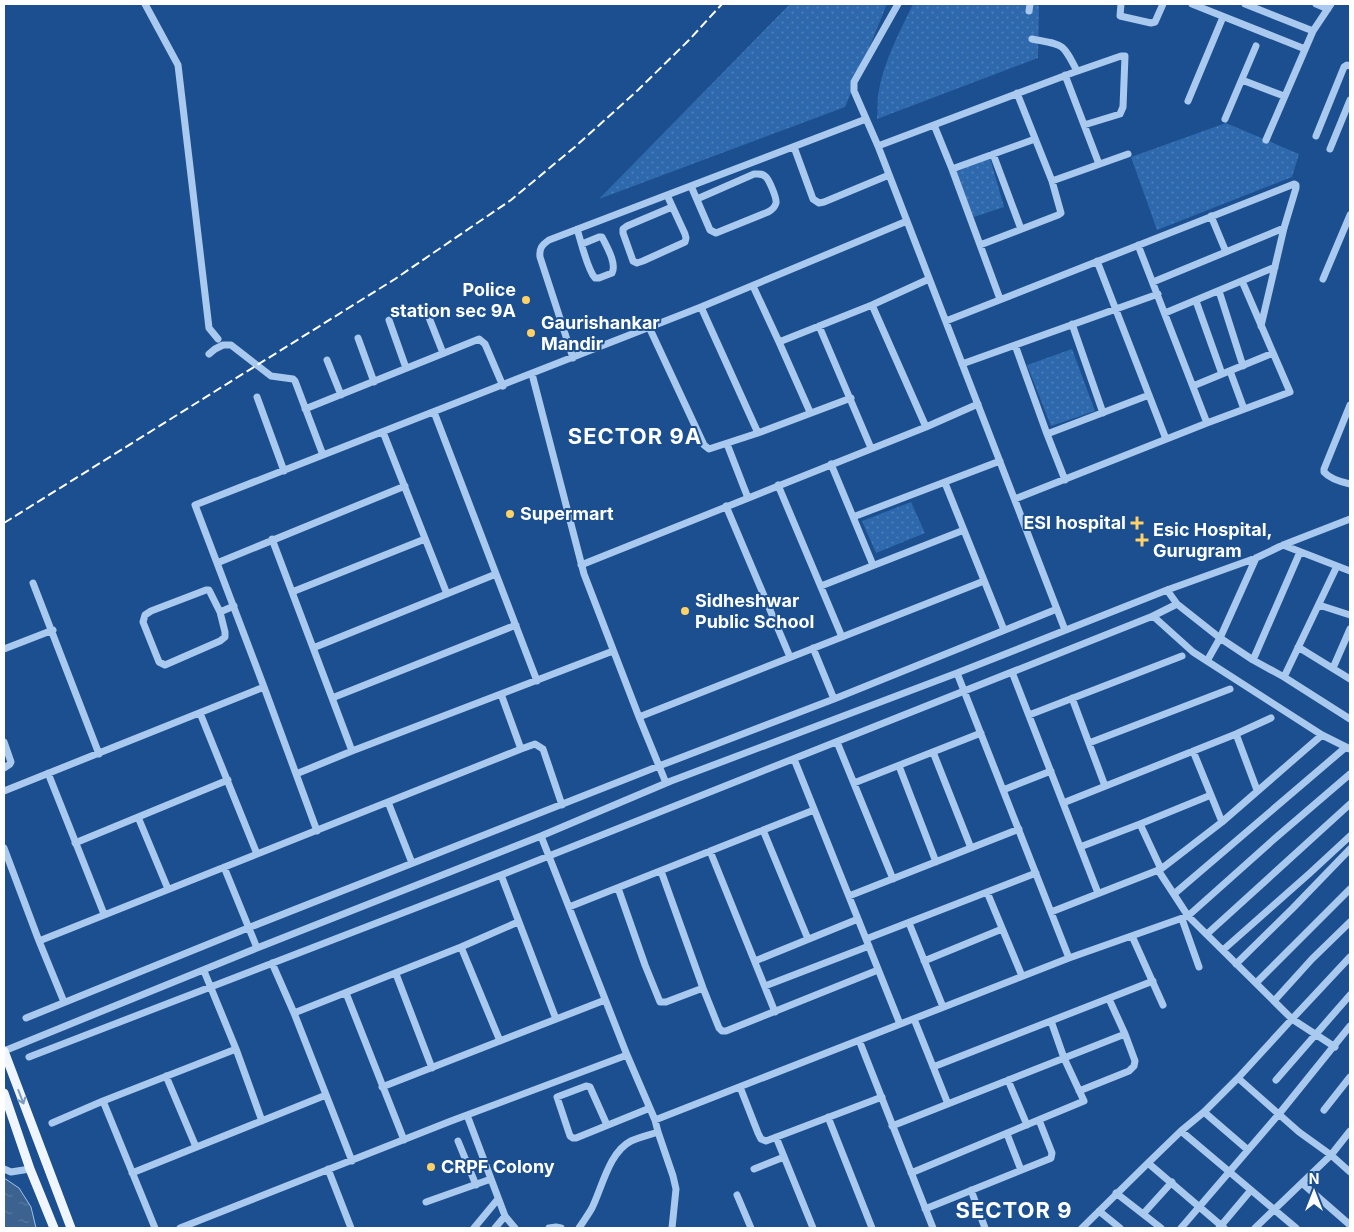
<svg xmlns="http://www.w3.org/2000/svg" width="1354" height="1232" font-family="Inter,sans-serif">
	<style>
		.park { fill: url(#park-dots) }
		.water { fill: url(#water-ripples); stroke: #9cc4f0 }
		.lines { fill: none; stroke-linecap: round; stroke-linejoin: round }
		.minor { stroke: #a9c9ee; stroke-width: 7 }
		.major { stroke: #f0f6ff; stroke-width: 9 }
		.rail { stroke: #fff; stroke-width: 2; stroke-dasharray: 9 4; stroke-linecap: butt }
		.oneway { stroke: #7b9ac1 }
		.poi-dot { fill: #ffd166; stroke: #1b4f8f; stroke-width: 2 }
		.labels { text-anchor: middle; stroke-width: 4; stroke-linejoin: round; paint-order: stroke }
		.poi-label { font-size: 18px; font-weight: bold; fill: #fff; stroke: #1b4f8f; text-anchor: start }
		.district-label { font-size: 22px; font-weight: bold; letter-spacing: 1px; fill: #fff; stroke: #1b4f8f }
	</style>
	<defs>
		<pattern id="park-dots" width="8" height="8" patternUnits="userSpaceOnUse" patternTransform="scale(1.25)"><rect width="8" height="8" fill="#2e69ad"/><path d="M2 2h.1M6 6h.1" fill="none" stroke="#4d80b9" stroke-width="1.8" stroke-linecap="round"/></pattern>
		<pattern id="water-ripples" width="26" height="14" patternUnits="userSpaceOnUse" patternTransform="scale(1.25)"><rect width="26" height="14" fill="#3c6290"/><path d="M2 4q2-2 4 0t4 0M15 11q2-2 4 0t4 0" fill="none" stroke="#597aa1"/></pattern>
	</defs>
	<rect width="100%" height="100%" fill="#1b4f8f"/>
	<path class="park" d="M790 4H887L845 107 599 199Z
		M913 4H1039L1038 58 877 119C878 111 877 103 878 95 883 63 899 33 913 4Z
		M1226 123 1299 154 1292 177 1157 230 1131 157Z
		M990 158 1004 207 974 217 955 171Z
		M1072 349 1095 411 1051 426 1027 365Z
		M911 502 925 533 876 553 862 521Z"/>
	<path class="water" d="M4 1178 19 1188 31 1207 36 1228H4Z"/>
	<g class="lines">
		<path class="minor" d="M145 4 178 65 209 328 218 339
			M898 4 854 82V91L878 146 1065 630
			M1121 4 1120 16 1151 23 1155 22 1163 4
			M1192 4 1305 49
			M1245 4 1313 31
			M1316 4 1328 9
			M1029 11 1030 4
			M1032 39C1064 45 1062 42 1077 71
			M1065 75 1099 164
			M1242 80 1284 96
			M1188 101 1223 17
			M1225 119 1256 46
			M934 125 952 169 1000 299
			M1316 136 1344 67 1347 65 1350 66
			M1266 140 1313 31 1331 4
			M878 146 1072 73 1121 56H1125L1123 107 1120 114 1084 125
			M794 147 813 199 819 203 824 202 889 175
			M1330 149 1350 100
			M993 154 1021 229
			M952 169 1035 139
			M1052 181 1128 154
			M691 186 710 230 716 233 768 212C772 210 775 207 776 203 777 198 769 180 766 177 762 173 759 174 754 174L697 199
			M667 195 685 234 686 238 685 242 643 261 637 263 633 261 623 233V229L627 226 672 207
			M1211 216 1226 252
			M577 229C581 241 587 269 595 278H599L612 273C617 264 607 247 602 237H599L582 244
			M980 245 1058 215 1061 213 1052 181 1017 93
			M1138 245 1207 423
			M1097 261 1166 439
			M1323 279 1350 215
			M1153 282 1284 228
			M753 286 779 342 810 412
			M1219 291 1243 366
			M1196 301 1222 374
			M872 305 926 427
			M701 307 758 433
			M426 310 443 353
			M1165 313 1275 267
			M389 320 406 368
			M946 321 1294 184 1296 185V188L1284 228 1261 326
			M1072 324 1103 413
			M819 326 871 448
			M649 327 704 445 709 449 758 433 851 398
			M358 338 374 382
			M779 342 872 305 929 279
			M1015 345 1047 434 1065 480
			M209 354 215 349 223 345H231L271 376 293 379 295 381 323 455
			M573 358 540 257C539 248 542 245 549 240L866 119
			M327 360 341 395
			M962 364 1158 294
			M1230 371 1244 409
			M532 374 584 574 639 717 666 783
			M1193 386 1273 353
			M257 397 284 471
			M1350 405 1324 469V472C1330 479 1341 482 1350 484
			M305 409 479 339 485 344 503 386
			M434 412 537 681
			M383 432 447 594
			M1047 434 1149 395
			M727 444 748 498
			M831 464 873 565
			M945 483 1004 630
			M778 485 842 637
			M1015 499 1207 423 1290 392 1242 281
			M726 506 790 657
			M853 517 1000 461
			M272 539 352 751
			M1283 545 1350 571
			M217 563 405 486
			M581 565 926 427 978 404
			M33 583 99 754
			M821 586 964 530
			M1167 590 1177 604 1220 638 1253 660 1284 677 1350 719
			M292 592 425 539
			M1319 605 1350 615
			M220 612 225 632V637L220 641 165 665 159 662 143 622 145 615 151 611 206 590H209L220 612 234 606
			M1153 616 1193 652 1322 735 1350 749
			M1298 647 1350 679
			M313 648 496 574
			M813 648 834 699
			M4 649 53 630
			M1253 660 1300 552
			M1207 661 1220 638 1256 558
			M1333 668 1350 629
			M1012 672 1098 893
			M957 673 1069 958
			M1284 677 1337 566
			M332 698 516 625
			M1072 698 1105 786
			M200 713 257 854
			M1029 715 1182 656
			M639 717 984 581
			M1236 734 1257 790
			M4 742 11 762 10 764 4 768
			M837 742 893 879
			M1089 743 1230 689
			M521 749 535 744 543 749 562 805
			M1193 751 1222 822
			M933 752 971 848
			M794 759 900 1024
			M899 766 936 862
			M48 773 104 914
			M296 774 352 751 613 651
			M854 783 981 733
			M1003 790 1051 771
			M4 791 264 687
			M388 802 412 863
			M1063 803 1236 734 1271 718
			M138 817 168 889
			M1140 824 1161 869
			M763 830 808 939
			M317 831 264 687 195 505 701 307 907 221
			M541 836 627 1055 655 1120 658 1132 673 1176 676 1189 672 1228
			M75 843 228 780
			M1080 847 1140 824 1211 795
			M4 848 39 941 64 1002
			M710 851 775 1012
			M224 867 257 948
			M1158 870 1188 916 1292 1019 1335 1047
			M661 871 703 988 719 1028 722 1031H726L878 970
			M501 875 556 1019
			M618 888 645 965 660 1002H666L703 988
			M987 892 1022 976
			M1174 894 1346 747
			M849 896 1019 829
			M569 907 814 810
			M1051 912 1161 869 1222 822 1322 735
			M1182 919 1199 967
			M909 923 943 1007
			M1207 934 1350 804
			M1132 936 1163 1005
			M866 939 1036 873
			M39 941 521 749 501 694
			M461 947 500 1041
			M1223 950 1310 873 1350 836
			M755 961 858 919
			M924 961 1002 929
			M272 963 294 1013 352 1161
			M1236 964 1293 908 1350 849
			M204 971 236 1049 262 1121
			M396 974 432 1068
			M1256 983 1350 889
			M765 986 869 946
			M346 993 404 1140
			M1274 1001 1312 959 1350 922
			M294 1013 461 947 518 922
			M26 1018 248 928 659 766 834 699 1057 609
			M914 1019 948 1104
			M859 1040 933 1228
			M4 1051 257 948 541 836 671 781 957 673 1167 590 1256 558 1283 545 1350 519
			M29 1057 501 875 1153 616 1177 604
			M933 1067 1153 981
			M166 1076 196 1147
			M1238 1078 1299 1132 1331 1155 1350 1172
			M1008 1080 1027 1125
			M1276 1080 1350 995
			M382 1087 605 1000
			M740 1087 758 1133 761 1139 766 1141 882 1097
			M1079 1091 1129 1071 1134 1066 1135 1061 1125 1034
			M103 1101 155 1228
			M1324 1110 1350 1077
			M1204 1112 1248 1150
			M467 1115 505 1216 515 1228
			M828 1117 872 1228
			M655 1120 1069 958 1188 916 1272 841 1350 774
			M52 1123 103 1101 236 1049
			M607 1125 590 1087 586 1086 557 1097 570 1136 573 1138H576L650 1108
			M892 1126 1125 1034 1109 999
			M1181 1131 1296 1228
			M1007 1134 1021 1170
			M776 1137 813 1228
			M458 1141 476 1185
			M1148 1163 1224 1228
			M4 1169 11 1172 30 1169
			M328 1169 351 1228
			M754 1169 784 1157
			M132 1173 326 1095
			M911 1173 1084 1101 1064 1058 1051 1021
			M1302 1183 1350 1225
			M971 1190 985 1228
			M1116 1193 1161 1228
			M737 1195 751 1228
			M426 1202 491 1179
			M925 1209 1049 1159 1051 1158 1052 1153 1039 1120
			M1099 1211 1120 1228
			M1143 1214 1172 1182
			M180 1228 451 1121 627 1055
			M474 1228 498 1199
			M495 1228 505 1216
			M549 1228 556 1227 561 1228
			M579 1228C583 1222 588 1215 592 1208 602 1188 609 1152 631 1141 639 1137 649 1135 658 1132
			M1082 1228 1148 1163 1181 1131 1204 1112 1238 1078 1292 1019 1350 957
			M1181 1228 1279 1114 1350 1026
			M1219 1228 1251 1190
			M1255 1228 1331 1155 1350 1131"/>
		<path class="major" d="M4 1051 71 1228
			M4 1093 30 1169 54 1228"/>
		<path class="rail" d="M4 523 395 279 511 200 576 146 638 90 689 40 722 4"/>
	</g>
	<defs><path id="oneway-shaft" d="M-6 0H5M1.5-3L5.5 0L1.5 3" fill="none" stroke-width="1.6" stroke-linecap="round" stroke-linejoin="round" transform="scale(1.25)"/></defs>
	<use class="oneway" href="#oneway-shaft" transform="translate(21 1097) rotate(69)"/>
	<g class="poi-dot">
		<circle cx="526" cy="300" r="5"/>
		<circle cx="531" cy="333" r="5"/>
		<circle cx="510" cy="514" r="5"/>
		<path d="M1134.5 515.5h5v5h5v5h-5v5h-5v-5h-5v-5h5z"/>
		<path d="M1139.5 532.5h5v5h5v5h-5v5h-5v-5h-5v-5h5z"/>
		<circle cx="685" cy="611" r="5"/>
		<circle cx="431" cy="1167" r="5"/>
	</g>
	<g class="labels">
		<g class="poi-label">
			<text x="516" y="296" text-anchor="end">Police<tspan x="516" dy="21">station sec 9A</tspan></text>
			<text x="541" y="329">Gaurishankar<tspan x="541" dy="21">Mandir</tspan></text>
			<text x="520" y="520">Supermart</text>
			<text x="1126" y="529" text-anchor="end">ESI hospital</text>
			<text x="1153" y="536">Esic Hospital,<tspan x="1153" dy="21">Gurugram</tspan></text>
			<text x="695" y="607">Sidheshwar<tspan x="695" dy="21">Public School</tspan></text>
			<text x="441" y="1173">CRPF Colony</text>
		</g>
		<g class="district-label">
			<text x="635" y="444">SECTOR 9A</text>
			<text x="1014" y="1218">SECTOR 9</text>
		</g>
	</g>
	<rect width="1354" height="1232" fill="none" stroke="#ffffff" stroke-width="10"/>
	<g transform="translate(1314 1192)" stroke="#1b4f8f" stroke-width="4" paint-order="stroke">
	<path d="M0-4L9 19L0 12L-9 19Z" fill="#ffffff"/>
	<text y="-8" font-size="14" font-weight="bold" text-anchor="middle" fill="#ffffff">N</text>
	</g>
</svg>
